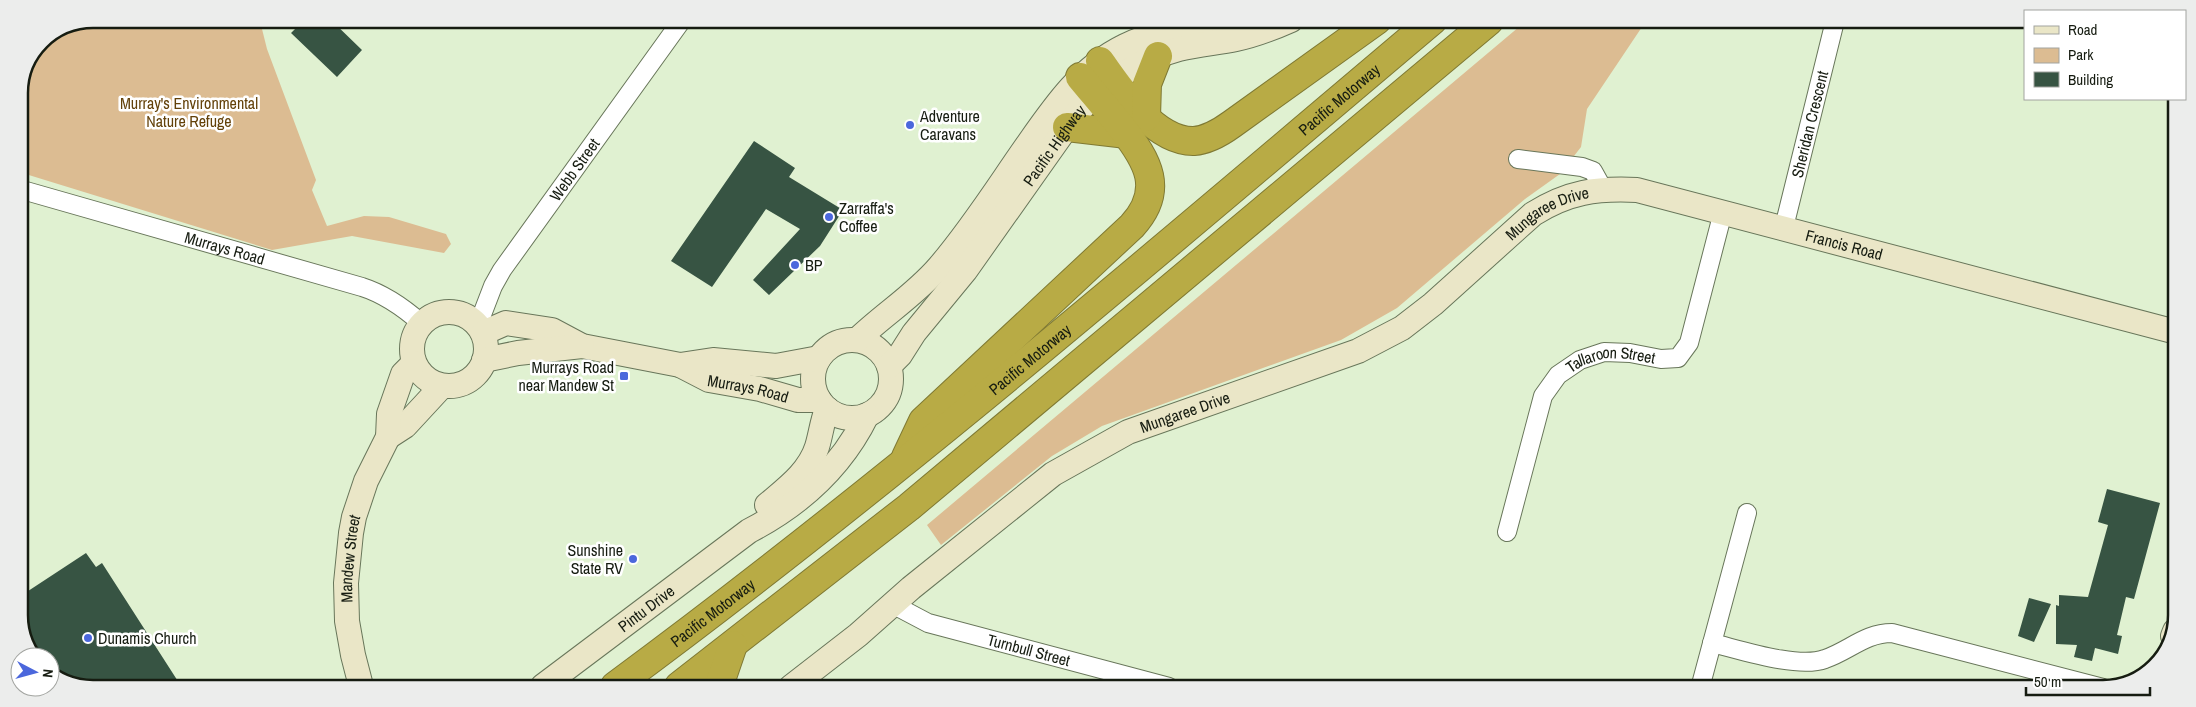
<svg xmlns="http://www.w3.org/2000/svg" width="2196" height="707" font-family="'Archivo Narrow',sans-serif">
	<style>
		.green { fill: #dcbc92 }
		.building { fill: #375443 }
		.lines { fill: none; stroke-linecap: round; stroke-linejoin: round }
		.street-casing { stroke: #68765a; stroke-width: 20 }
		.secondary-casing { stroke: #68765a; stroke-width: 26 }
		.highway-casing { stroke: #7f7933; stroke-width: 30 }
		.street { stroke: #fff; stroke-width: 18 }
		.secondary { stroke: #eae6c7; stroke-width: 24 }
		.highway { stroke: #b8ab45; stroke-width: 28 }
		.poi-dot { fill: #4b67dc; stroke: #fff; stroke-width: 2 }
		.labels { text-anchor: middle; stroke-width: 5; stroke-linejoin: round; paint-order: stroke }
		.street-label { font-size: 16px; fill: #161c11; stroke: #fff }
		.park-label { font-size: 16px; fill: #634109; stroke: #fff }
		.poi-label { font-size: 16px; fill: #161c11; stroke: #fff; text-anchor: start }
		.rim { fill: none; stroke: #161c11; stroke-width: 2.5 }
	</style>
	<rect width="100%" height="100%" fill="#e0f1d1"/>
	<path class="green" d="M93 19H262L261 25 267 49 316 180 312 190 327 226 364 216 389 217 446 234 451 244 444 253 352 236 272 250 19 172V92L41 40Z
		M1526 21H1646L1587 109 1581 147 1560 174 1525 199 1397 308 1341 340 1102 426 1052 456 941 545 927 525Z"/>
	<path class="building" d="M291 19H330L362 50 337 77 291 33 296 28Z
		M754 141 795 168 789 177 843 210 820 246 769 295 753 280 800 229 766 209 712 287 671 261Z
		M2107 489 2160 503 2134 599 2126 597 2117 635 2122 636 2118 654 2095 648 2092 661 2074 657 2077 645 2056 644V605L2059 606V595L2088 597 2108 525 2098 522Z
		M86 553 96 567 102 563 181 686H73L50 671V657H34L19 619V597Z
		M2029 598 2051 604 2034 642 2018 636Z"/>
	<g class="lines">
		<g class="street-casing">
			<g id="street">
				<path d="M1518 159 1582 167 1593 171 1603 189"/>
				<path id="s1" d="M19 189 362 287C384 294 404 308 421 323"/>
				<path id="s2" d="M1784 227 1835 21"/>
				<path id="s3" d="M478 325 493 286 502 270 682 20"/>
				<path id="s4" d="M1507 532 1543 396 1558 375 1580 360 1604 352 1630 353 1661 359 1678 358 1689 343 1723 212"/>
				<path id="s5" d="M892 604 928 623 1169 687"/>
				<path d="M1712 643C1741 650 1798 669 1825 659 1849 651 1865 633 1892 633L2103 688"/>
				<path d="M1700 688 1747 513"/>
			</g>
		</g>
		<g class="secondary-casing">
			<g id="secondary">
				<circle cx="449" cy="349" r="37"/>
				<path id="s6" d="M483 333 506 323 552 330 582 346 680 365 709 380 760 389 798 400H819"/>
				<circle cx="852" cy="379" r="39"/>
				<path d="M857 340C884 314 915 295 939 267 971 230 998 187 1026 147 1054 107 1080 68 1125 46 1163 27 1203 30 1243 20"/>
				<path d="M484 360 518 353 582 346"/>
				<path d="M680 365 713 360 776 366 819 358"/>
				<path id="s7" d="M889 366 900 355 914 333 965 271 1076 114C1104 83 1138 60 1179 49 1198 44 1217 43 1236 39 1255 35 1273 28 1291 20"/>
				<path d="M388 437 405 426 442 386"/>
				<path d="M767 505C787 488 809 472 817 447 821 434 822 422 827 409"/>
				<path d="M2173 636 2175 631"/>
				<path id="s8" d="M361 686 353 655 347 621 346 583 351 533 354 517 366 481 388 437 389 414 403 374 414 363"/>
				<path id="s9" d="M543 686 749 531C801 504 841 468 867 415"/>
				<path id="s10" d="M791 687 858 635 911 588 1053 474 1128 432 1358 351 1402 328 1433 304 1533 214C1568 192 1596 188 1637 190L2176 332"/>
			</g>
		</g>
		<g class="highway-casing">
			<g id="highway">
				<path d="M1100 61C1120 90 1155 142 1194 141 1208 140 1221 132 1232 124L1377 20"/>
				<path d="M1146 117 1147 84 1158 56"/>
				<path d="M1067 127 1127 134"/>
				<path d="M906 457 923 421 1132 226C1165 190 1148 161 1122 128 1108 110 1094 94 1080 77"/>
				<path id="s11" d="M615 686C898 477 1164 247 1433 20"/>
				<path d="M679 686 909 507 1489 21"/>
				<path d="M719 686 733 645"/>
			</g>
		</g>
		<use href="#street" class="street"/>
		<use href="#secondary" class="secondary"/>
		<use href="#highway" class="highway"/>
	</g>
	<g class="poi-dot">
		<circle cx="910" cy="125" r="5"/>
		<circle cx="829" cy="217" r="5"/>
		<circle cx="795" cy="265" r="5"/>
		<rect x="619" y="371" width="10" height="10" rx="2.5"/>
		<circle cx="633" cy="559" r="5"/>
		<circle cx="88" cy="638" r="5"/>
	</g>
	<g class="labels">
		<g class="street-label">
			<text dy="6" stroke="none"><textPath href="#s11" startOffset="932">Pacific Motorway</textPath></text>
			<text dy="6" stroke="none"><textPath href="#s2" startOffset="106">Sheridan Crescent</textPath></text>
			<text dy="6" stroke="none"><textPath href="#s7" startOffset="276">Pacific Highway</textPath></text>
			<text dy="6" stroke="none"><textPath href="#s3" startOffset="184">Webb Street</textPath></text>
			<text dy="6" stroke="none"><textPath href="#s10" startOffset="904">Mungaree Drive</textPath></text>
			<text dy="6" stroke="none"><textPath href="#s10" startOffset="1214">Francis Road</textPath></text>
			<text dy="6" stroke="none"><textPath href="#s1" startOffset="214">Murrays Road</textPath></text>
			<text dy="6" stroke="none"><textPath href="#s11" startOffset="528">Pacific Motorway</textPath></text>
			<text dy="6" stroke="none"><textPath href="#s4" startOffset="224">Tallaroon Street</textPath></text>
			<text dy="6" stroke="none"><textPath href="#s6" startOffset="278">Murrays Road</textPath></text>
			<text dy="6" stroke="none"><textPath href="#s10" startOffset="484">Mungaree Drive</textPath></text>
			<text dy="6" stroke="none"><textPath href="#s8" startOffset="129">Mandew Street</textPath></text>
			<text dy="6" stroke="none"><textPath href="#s9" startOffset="129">Pintu Drive</textPath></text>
			<text dy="6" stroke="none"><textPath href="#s11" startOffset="122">Pacific Motorway</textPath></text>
			<text dy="6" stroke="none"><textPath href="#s5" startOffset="145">Turnbull Street</textPath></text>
		</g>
		<g class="park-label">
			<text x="189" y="109">Murray's Environmental<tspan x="189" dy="18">Nature Refuge</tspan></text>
		</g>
		<g class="poi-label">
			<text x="920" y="122">Adventure<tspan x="920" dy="18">Caravans</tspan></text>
			<text x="839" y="214">Zarraffa's<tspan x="839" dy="18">Coffee</tspan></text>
			<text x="805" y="271">BP</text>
			<text x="614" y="373" text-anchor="end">Murrays Road<tspan x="614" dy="18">near Mandew St</tspan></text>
			<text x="623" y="556" text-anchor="end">Sunshine<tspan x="623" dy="18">State RV</tspan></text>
			<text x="98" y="644">Dunamis Church</text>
		</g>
	</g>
	<path d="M0 0H2196V707H0ZM93 28H2103A65 65 0 0 1 2168 93V615A65 65 0 0 1 2103 680H93A65 65 0 0 1 28 615V93A65 65 0 0 1 93 28Z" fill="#ecedec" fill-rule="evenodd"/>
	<path class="rim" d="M93 28H2103A65 65 0 0 1 2168 93V615A65 65 0 0 1 2103 680H93A65 65 0 0 1 28 615V93A65 65 0 0 1 93 28Z"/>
	<rect x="2024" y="10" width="162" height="90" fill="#ffffff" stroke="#a2a4a0"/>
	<rect x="2034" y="26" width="25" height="8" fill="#eae6c7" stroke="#a2a4a0"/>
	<text x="2068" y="35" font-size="15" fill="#161c11">Road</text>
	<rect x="2034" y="48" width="25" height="15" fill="#dcbc92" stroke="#a2a4a0"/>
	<text x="2068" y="60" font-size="15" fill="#161c11">Park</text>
	<rect x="2034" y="72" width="25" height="15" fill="#375443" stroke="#a2a4a0"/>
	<text x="2068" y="85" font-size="15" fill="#161c11">Building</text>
	<g transform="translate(35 672) rotate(96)"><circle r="24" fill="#ffffff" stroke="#a2a4a0"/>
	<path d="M0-4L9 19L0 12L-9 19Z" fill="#4b67dc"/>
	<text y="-8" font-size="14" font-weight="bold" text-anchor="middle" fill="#161c11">N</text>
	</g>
	<path d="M2026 687v8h124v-8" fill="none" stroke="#161c11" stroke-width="2.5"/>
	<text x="2034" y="687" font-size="15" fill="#161c11" stroke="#ffffff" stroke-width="4" paint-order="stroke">50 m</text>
</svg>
